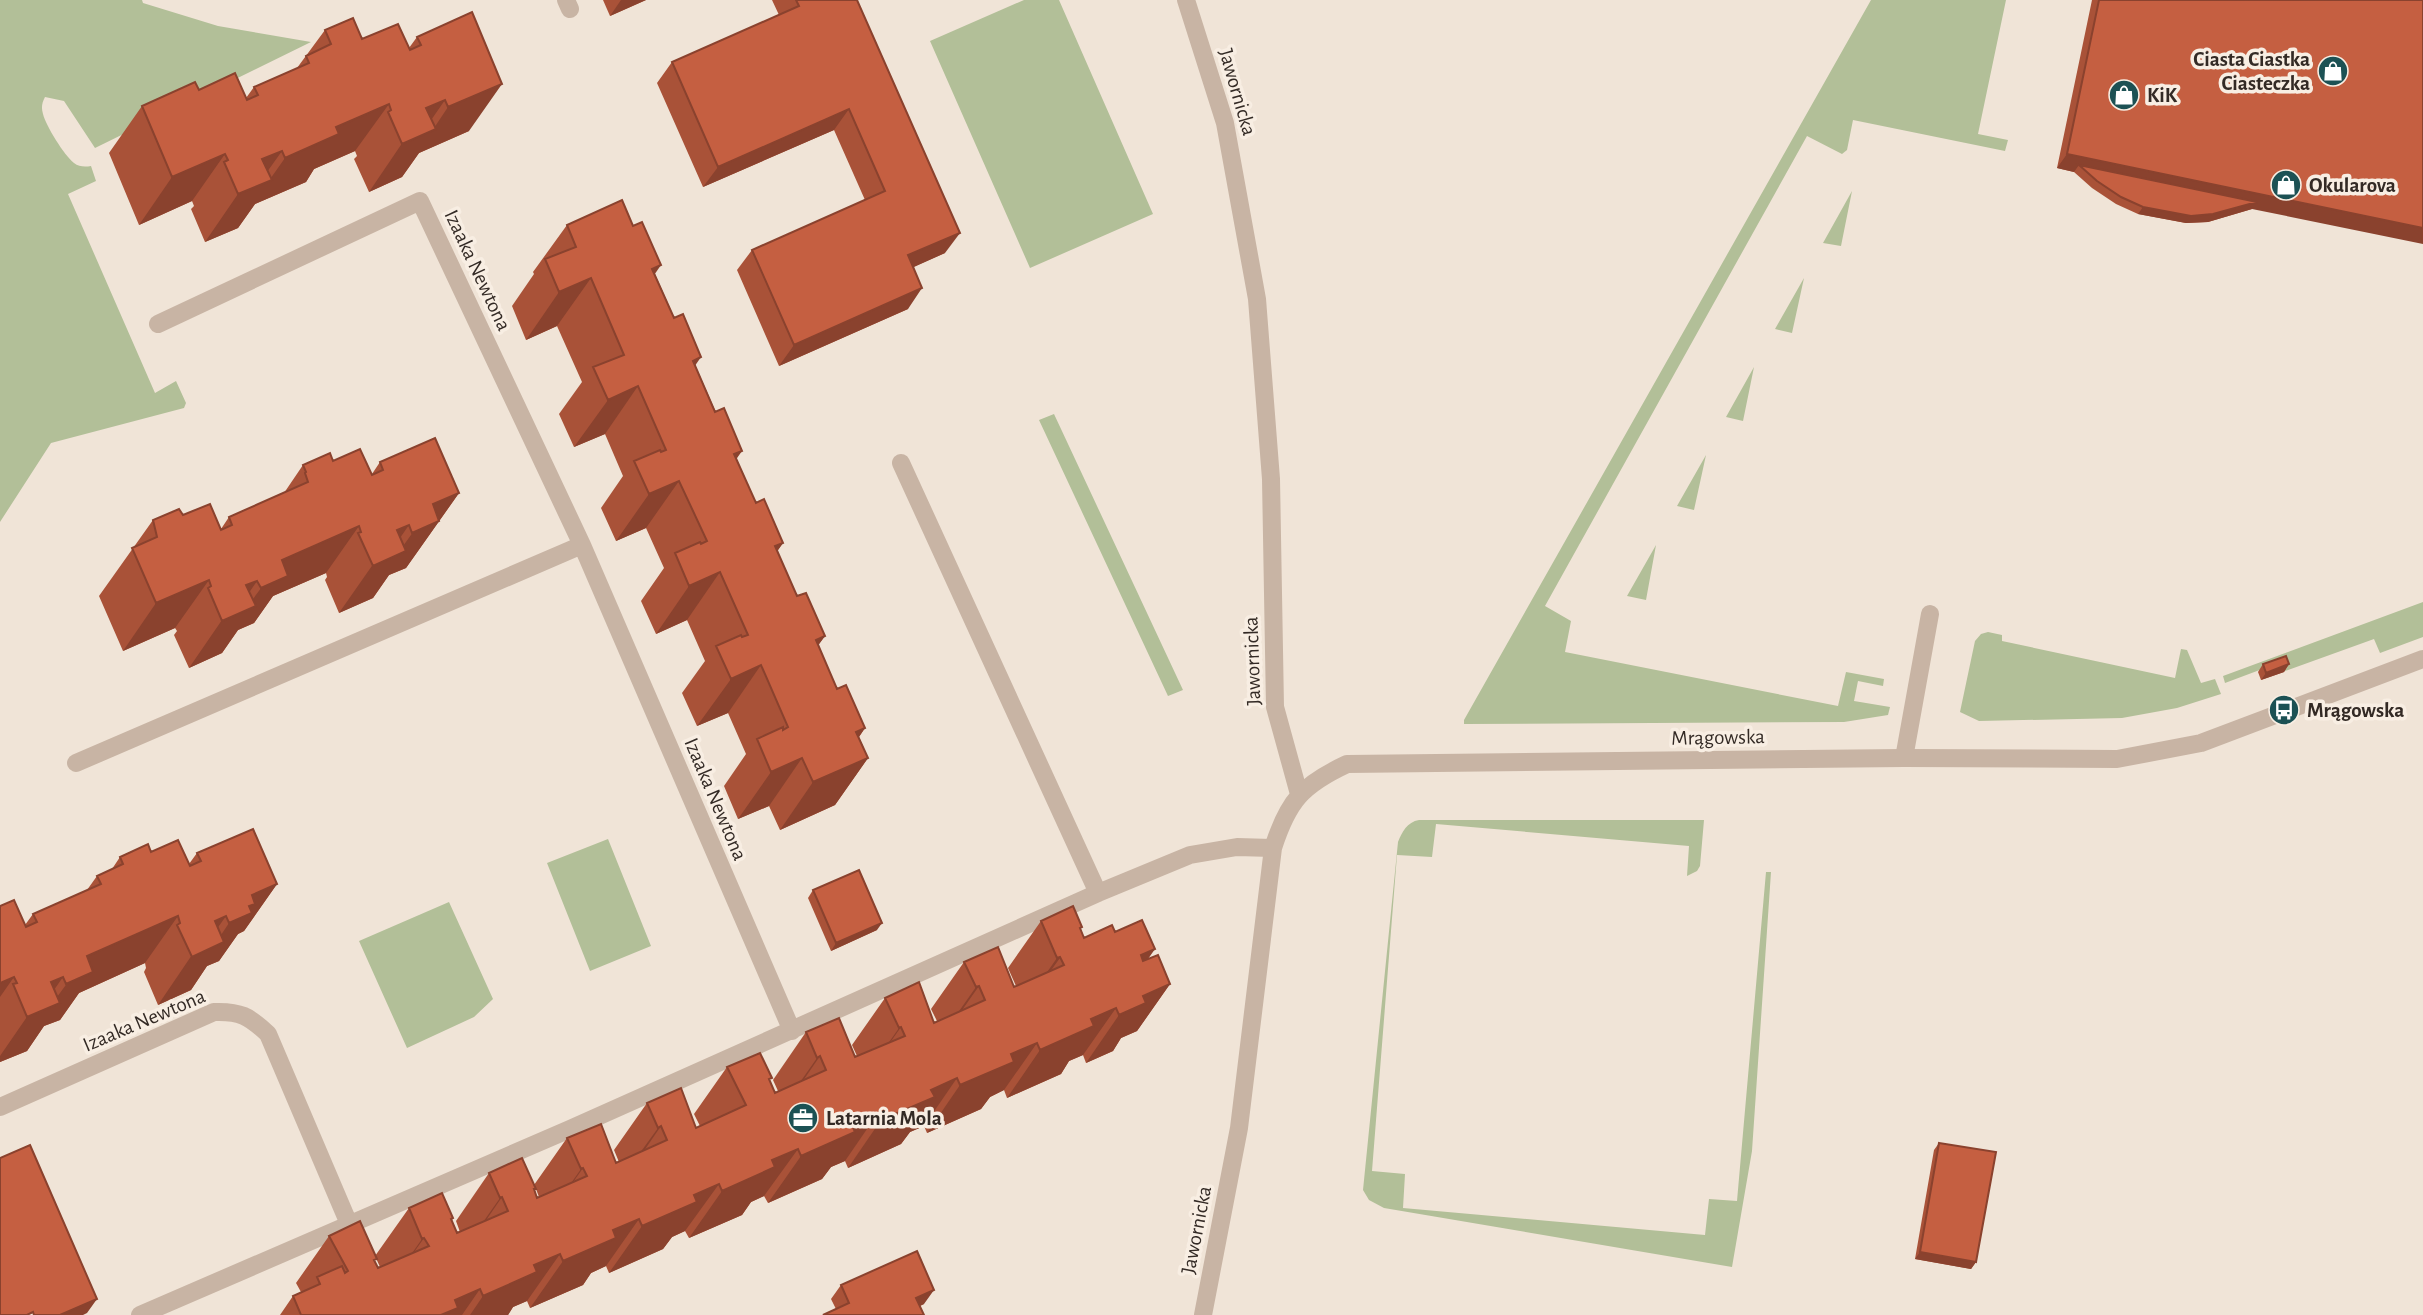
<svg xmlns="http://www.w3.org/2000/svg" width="2423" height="1315" font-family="'Alegreya Sans',sans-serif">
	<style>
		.green { fill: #b2bf98 }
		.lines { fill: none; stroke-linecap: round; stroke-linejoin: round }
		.lane { stroke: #c8b4a4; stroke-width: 18 }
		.street { stroke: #c8b4a4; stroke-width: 18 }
		.wall { fill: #a95238; fill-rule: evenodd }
		.shaded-wall { fill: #8a422e }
		.building { fill: #c55f41; stroke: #8a422e; stroke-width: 2 }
		.labels { text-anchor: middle; stroke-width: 7; stroke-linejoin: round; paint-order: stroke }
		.poi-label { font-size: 21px; font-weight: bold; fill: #332a25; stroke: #f8eee3; text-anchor: start }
		.street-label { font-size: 21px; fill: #332a25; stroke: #f8eee3 }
	</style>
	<rect width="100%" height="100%" fill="#f0e4d7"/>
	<path class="green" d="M0 0H142L143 3 218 26 311 42 95 148 64 101 45 97C42 103 41 107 43 114 46 126 64 155 74 163 79 167 85 167 91 166L96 181 68 194 155 393 176 381 186 403 184 408 51 443 0 522Z
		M1024 0H1059L1153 214 1030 268 930 41Z
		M1871 0H2006L1978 134 2008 140 2005 151 1853 120 1847 150 1842 154 1807 136 1545 606 1571 621 1565 652 1838 706 1846 672 1884 679 1883 686 1858 681 1854 701 1890 707 1888 715 1844 722 1464 724V720Z
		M1852 191 1841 246 1823 243Z
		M1804 278 1792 333 1775 329Z
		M1754 367 1743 421 1726 417Z
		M1054 414 1183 690 1168 696 1039 420Z
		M1706 455 1694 510 1677 506Z
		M1656 545 1646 600 1627 596Z
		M2423 602V637L2380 653 2374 639 2285 671 2281 662 2225 683 2223 676Z
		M1988 632 2002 635V641L2175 678 2181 649 2187 650 2201 683 2215 679 2221 694 2177 708 2122 718 1979 721 1960 712 1975 641 1981 634Z
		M1419 820H1704L1700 866 1697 871 1687 876 1689 846 1436 824 1432 857 1397 855 1372 1171 1405 1174 1403 1208 1705 1235 1709 1199 1737 1201 1766 872H1771L1752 1151 1732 1267 1384 1208 1369 1200 1363 1190 1398 842C1402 832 1407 822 1419 820Z
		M608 839 651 946 590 971 547 863Z
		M449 902 493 999 474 1017 407 1048 359 941Z"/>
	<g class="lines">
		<path class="lane" d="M566 0 570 9
			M1904 758 1930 614"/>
		<path class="street" d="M1186 0 1225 123 1257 299 1271 479 1275 707 1299 794
			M158 324 420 201 582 545 792 1031
			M901 463 1098 893
			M76 763 582 545
			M0 1107 214 1012C240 1011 249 1016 268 1034L349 1224
			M140 1315 570 1129 1098 893 1190 855 1237 847 1273 848
			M1203 1315 1239 1128 1273 848C1288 801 1302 785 1347 764L1904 758 2117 759 2201 743 2423 659"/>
	</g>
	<path class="wall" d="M603 0H646L610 16Z
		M772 0H857L945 253 913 267 908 309 779 366 737 270 752 250 865 200 834 130 703 187 657 83 672 62 779 15Z
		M2092 0H2423L2252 209 2208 222 2186 223 2138 214 2116 204 2092 188 2074 172 2057 168Z
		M325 30 362 39 409 48 417 37 469 131 419 153 402 177 369 192 354 159 357 156 355 151 314 169 306 182 255 204 238 228 205 242 191 209 194 206 192 201 139 225 109 153 142 106 199 90 246 98 254 87 297 68Z
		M567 225 655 274 756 503 783 543 777 551 797 596 825 636 818 645 837 689 865 728 859 737 868 758 835 805 780 830 769 806 738 819 724 786 746 754 728 713 697 726 682 693 705 661 687 620 656 634 641 601 664 568 646 528 616 541 601 508 623 476 605 434 574 447 559 414 582 382 557 326 526 340 512 306 534 274 533 272Z
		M333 461 372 474 380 462 459 493 406 568 389 575 373 598 339 613 325 580 327 577 326 573 273 596 254 623 238 630 222 653 189 668 174 635 177 631 175 628 123 651 99 596 153 520 221 529 229 517 284 493 303 465Z
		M2263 664H2289L2284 672 2261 680 2258 672Z
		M151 852 189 864 197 853 277 884 244 931 238 934 219 961 207 966 191 990 158 1005 144 972 146 968 145 963 79 993 60 1020 44 1026 27 1051 0 1062V906L25 925 33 914 87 890 97 876 112 869 120 857Z
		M813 890 877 930 831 951 808 898Z
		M1041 921 1080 929 1084 938 1115 932 1147 959 1170 984 1137 1031 1121 1038 1113 1051 1086 1063 1083 1055 1069 1061 1061 1074 1007 1098 1004 1090 990 1097 981 1109 927 1133 924 1126 910 1132 901 1144 848 1168 845 1161 831 1167 822 1179 768 1203 764 1196 751 1202 742 1215 689 1238 685 1231 672 1237 663 1249 609 1273 606 1266 591 1273 583 1285 530 1308 527 1301 513 1307 508 1315H280L293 1296 301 1292 296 1283 329 1236 375 1262 378 1268 380 1267 375 1256 409 1208 453 1218 452 1220 457 1233 460 1232 456 1221 489 1173 534 1185 567 1138 616 1163 619 1162 614 1150 647 1103 696 1128 700 1126 694 1114 727 1067 770 1081 775 1093 778 1091 773 1080 806 1032 855 1057 857 1056 852 1045 885 998 934 1023 937 1021 931 1009 964 962 1014 987 1016 986 1008 968ZM536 1189 539 1197 537 1198 534 1191Z
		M1939 1143 1976 1262 1971 1269 1915 1259 1934 1150Z
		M841 1285 924 1304 920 1306 836 1309 831 1299Z"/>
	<path class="shaded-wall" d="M621 0H646L610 16Z
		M502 84 469 131 419 153 402 177 369 192 426 108 445 100 420 136 432 131 448 107Z
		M389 104 355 151 314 169 306 182 255 204 238 228 205 242 262 159 282 151 257 186 268 182 285 158 336 127Z
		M849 109 834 130 703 187 718 167Z
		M225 154 192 201 139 225 172 177Z
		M2067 154 2423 228V244L2252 209 2208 222 2186 223 2138 214 2143 207 2079 165 2074 172 2057 168Z
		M960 233 945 253 894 276 908 255Z
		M661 265 628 313 652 269Z
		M591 278 557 326 526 340 559 292Z
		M922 288 908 309 779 366 794 345Z
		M701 357 668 405 693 361Z
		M638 386 605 434 574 447 608 400Z
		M742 451 709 498 734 454Z
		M679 481 646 528 616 541 649 494Z
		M459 493 406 568 389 575 373 598 339 613 397 530 409 525 384 561 396 556 433 504Z
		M359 526 326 573 273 596 254 623 238 630 222 653 189 668 246 585 257 581 233 616 244 611 282 560Z
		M783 543 750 590 775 546Z
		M720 572 687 620 656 634 689 586Z
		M209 580 175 628 123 651 156 603Z
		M825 636 791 683 816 640Z
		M2289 664 2284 672 2261 680 2266 673Z
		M761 665 728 713 697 726 731 679Z
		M865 728 834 773 868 758 835 805 780 830 813 782 856 732Z
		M802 758 769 806 738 819 771 772Z
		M277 884 244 931 238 934 219 961 207 966 191 990 158 1005 215 921 226 916 200 953 213 947 229 923 252 895Z
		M178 916 145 963 79 993 60 1020 44 1026 27 1051 0 1062V1056L51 982 63 977 38 1013 49 1008 87 956Z
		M882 923 877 930 831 951 836 943Z
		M1082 927 1027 1004 1024 1005 1057 958 1080 928Z
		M1155 949 1122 996 1141 955Z
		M14 977 0 997V983Z
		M1170 984 1137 1031 1121 1038 1113 1051 1086 1063 1119 1015 1143 996Z
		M979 986 946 1033 943 1034 976 987Z
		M1116 1008 1083 1055 1069 1061 1061 1074 1007 1098 1040 1050 1091 1019Z
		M901 1027 868 1074 866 1075 899 1028Z
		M1037 1043 1004 1090 990 1097 981 1109 927 1133 960 1085 1011 1054Z
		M820 1056 787 1104 784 1105 817 1058Z
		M957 1078 924 1126 910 1132 901 1144 848 1168 881 1120 931 1090Z
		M878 1113 845 1161 831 1167 822 1179 768 1203 801 1156 852 1125Z
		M661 1126 628 1174 624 1175 658 1128Z
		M798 1149 764 1196 751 1202 742 1215 689 1238 722 1191 772 1160Z
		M583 1168 550 1215 548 1216 581 1169Z
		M719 1184 685 1231 672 1237 663 1249 609 1273 642 1226 694 1195Z
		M502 1197 469 1245H467L500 1198Z
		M639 1219 606 1266 591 1273 583 1285 530 1308 563 1261 613 1230Z
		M424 1238 391 1285 389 1286 422 1239Z
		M1920 1252 1976 1262 1971 1269 1915 1259Z
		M560 1254 527 1301 513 1307 508 1315H470L483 1296 534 1265Z
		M480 1289 462 1315H441L455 1300Z
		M934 1290 924 1304 906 1312 916 1298Z
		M97 1299 87 1313 83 1315H60Z"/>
	<path class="building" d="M796 0H857L960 233 908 255 922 288 794 345 752 250 885 191 849 109 718 167 672 62 799 6Z
		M2099 0H2423V228L2067 154Z
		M472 12 502 84 448 107 445 100 426 108 436 129 402 144 388 112 391 110 389 104 336 127 339 134 285 158 282 151 262 159 272 180 238 194 224 162 228 160 225 154 172 177 142 106 195 82 199 90 235 73 247 100 258 95 254 87 309 63 306 56 331 44 325 30 353 18 362 39 398 24 410 50 421 45 417 37Z
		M2079 165 2257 202 2213 214 2191 216 2143 207 2121 197 2097 181Z
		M622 200 633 226 642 222 661 265 652 269 674 318 683 314 701 357 693 361 715 412 724 408 742 451 734 454 756 503 764 499 783 543 775 546 797 596 806 593 825 636 816 640 837 689 846 685 865 728 856 732 868 758 813 782 802 758 771 772 757 739 783 727V730L788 727 761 665 731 679 716 646 741 635 742 637 748 635 720 572 689 586 675 553 700 542 701 544 707 541 679 481 649 494 634 461 660 450 661 452 666 450 638 386 608 400 593 367 624 355 591 278 559 292 545 259 576 247 567 225Z
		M435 438 459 493 433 504 439 521 412 533 409 525 397 530 406 551 373 566 358 533 361 532 359 526 282 560 288 576 261 588 257 581 246 585 256 606 222 621 208 588 211 586 209 580 156 603 132 548 157 537 153 520 179 509 183 515 210 504 221 530 232 525 229 517 308 482 305 473 306 472 303 465 330 453 333 461 360 449 372 475 383 470 380 462Z
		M2286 656 2289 664 2266 673 2263 664Z
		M253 829 277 884 252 895 255 904 249 906 252 913 229 923 226 916 215 921 224 942 192 957 177 925 180 923 178 916 87 956 93 972 66 984 63 977 51 982 60 1003 27 1017 13 984 17 983 14 977 0 983V906L14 900 26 927 37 922 33 914 101 884 97 876 123 864 120 857 148 844 151 852 178 840 190 866 201 861 197 853Z
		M859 870 882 923 836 943 813 890Z
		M1073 906 1082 927 1080 928 1084 938 1112 925 1115 932 1142 920 1155 949 1141 955 1143 961 1158 955 1170 984 1143 996 1146 1003 1119 1015 1116 1008 1091 1019 1094 1026 1040 1050 1037 1043 1011 1054 1014 1062 960 1085 957 1078 931 1090 935 1097 881 1120 878 1113 852 1125 855 1132 801 1156 798 1149 772 1160 775 1167 722 1191 719 1184 694 1195 697 1202 642 1226 639 1219 613 1230 616 1238 563 1261 560 1254 534 1265 537 1272 483 1296 480 1289 455 1300 458 1308 441 1315H301L293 1296 320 1284 317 1277 342 1266 345 1273 348 1271 329 1236 360 1221 377 1259 374 1260 378 1268 429 1246 424 1238 422 1239 409 1208 442 1193 453 1218 451 1219 457 1233 508 1211 502 1197 500 1198 489 1173 522 1158 536 1189H534L537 1198 587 1176 583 1168 581 1169 567 1138 601 1124 616 1163 667 1140 661 1126 658 1128 647 1103 681 1088 696 1128 746 1105 727 1067 760 1053 772 1078 769 1079 775 1093 826 1070 820 1056 817 1058 806 1032 839 1018 855 1057 905 1036 901 1027 899 1028 885 998 919 982 934 1023 985 1000 979 986 976 987 964 962 998 947 1014 987 1064 965 1060 957 1057 958 1041 921Z
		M1939 1143 1996 1152 1976 1262 1920 1252Z
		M30 1145 97 1299 60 1315H34L33 1312 27 1315H0V1158Z
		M917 1251 934 1290 916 1298 924 1315H823L849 1303 841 1285Z"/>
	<defs>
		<g id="shop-disc" transform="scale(1.575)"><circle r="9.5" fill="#1c5154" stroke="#f8eee3"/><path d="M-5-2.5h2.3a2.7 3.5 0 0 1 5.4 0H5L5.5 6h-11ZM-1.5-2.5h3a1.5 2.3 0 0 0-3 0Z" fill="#fff"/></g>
		<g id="bus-disc" transform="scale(1.575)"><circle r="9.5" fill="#1c5154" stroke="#f8eee3"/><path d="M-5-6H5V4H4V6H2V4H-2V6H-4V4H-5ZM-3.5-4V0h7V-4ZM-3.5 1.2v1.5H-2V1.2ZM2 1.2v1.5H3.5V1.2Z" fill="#fff"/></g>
		<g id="office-disc" transform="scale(1.575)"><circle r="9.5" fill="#1c5154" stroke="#f8eee3"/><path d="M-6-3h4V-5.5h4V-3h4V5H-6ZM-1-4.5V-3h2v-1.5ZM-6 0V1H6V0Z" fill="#fff"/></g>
	</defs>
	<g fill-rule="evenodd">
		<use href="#shop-disc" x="2333" y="71"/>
		<use href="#shop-disc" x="2124" y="95"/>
		<use href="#shop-disc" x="2286" y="185"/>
		<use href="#bus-disc" x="2284" y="710"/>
		<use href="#office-disc" x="803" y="1118"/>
	</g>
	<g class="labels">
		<g class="poi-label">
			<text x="2310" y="66" text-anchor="end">Ciasta Ciastka<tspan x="2310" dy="24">Ciasteczka</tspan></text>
			<text x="2147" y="102">KiK</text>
			<text x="2309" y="192">Okularova</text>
			<text x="2307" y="717">Mrągowska</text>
			<text x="826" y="1125">Latarnia Mola</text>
		</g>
		<g class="street-label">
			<text transform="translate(1238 92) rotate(74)" y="7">Jawornicka</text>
			<text transform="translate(478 270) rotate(65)" y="7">Izaaka Newtona</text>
			<text transform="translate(1252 661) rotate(-92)" y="7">Jawornicka</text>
			<text transform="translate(1718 737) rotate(-1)" y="7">Mrągowska</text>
			<text transform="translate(716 799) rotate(67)" y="7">Izaaka Newtona</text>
			<text transform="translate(144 1020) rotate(-23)" y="7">Izaaka Newtona</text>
			<text transform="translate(1196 1230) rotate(-79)" y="7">Jawornicka</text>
		</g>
	</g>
</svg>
